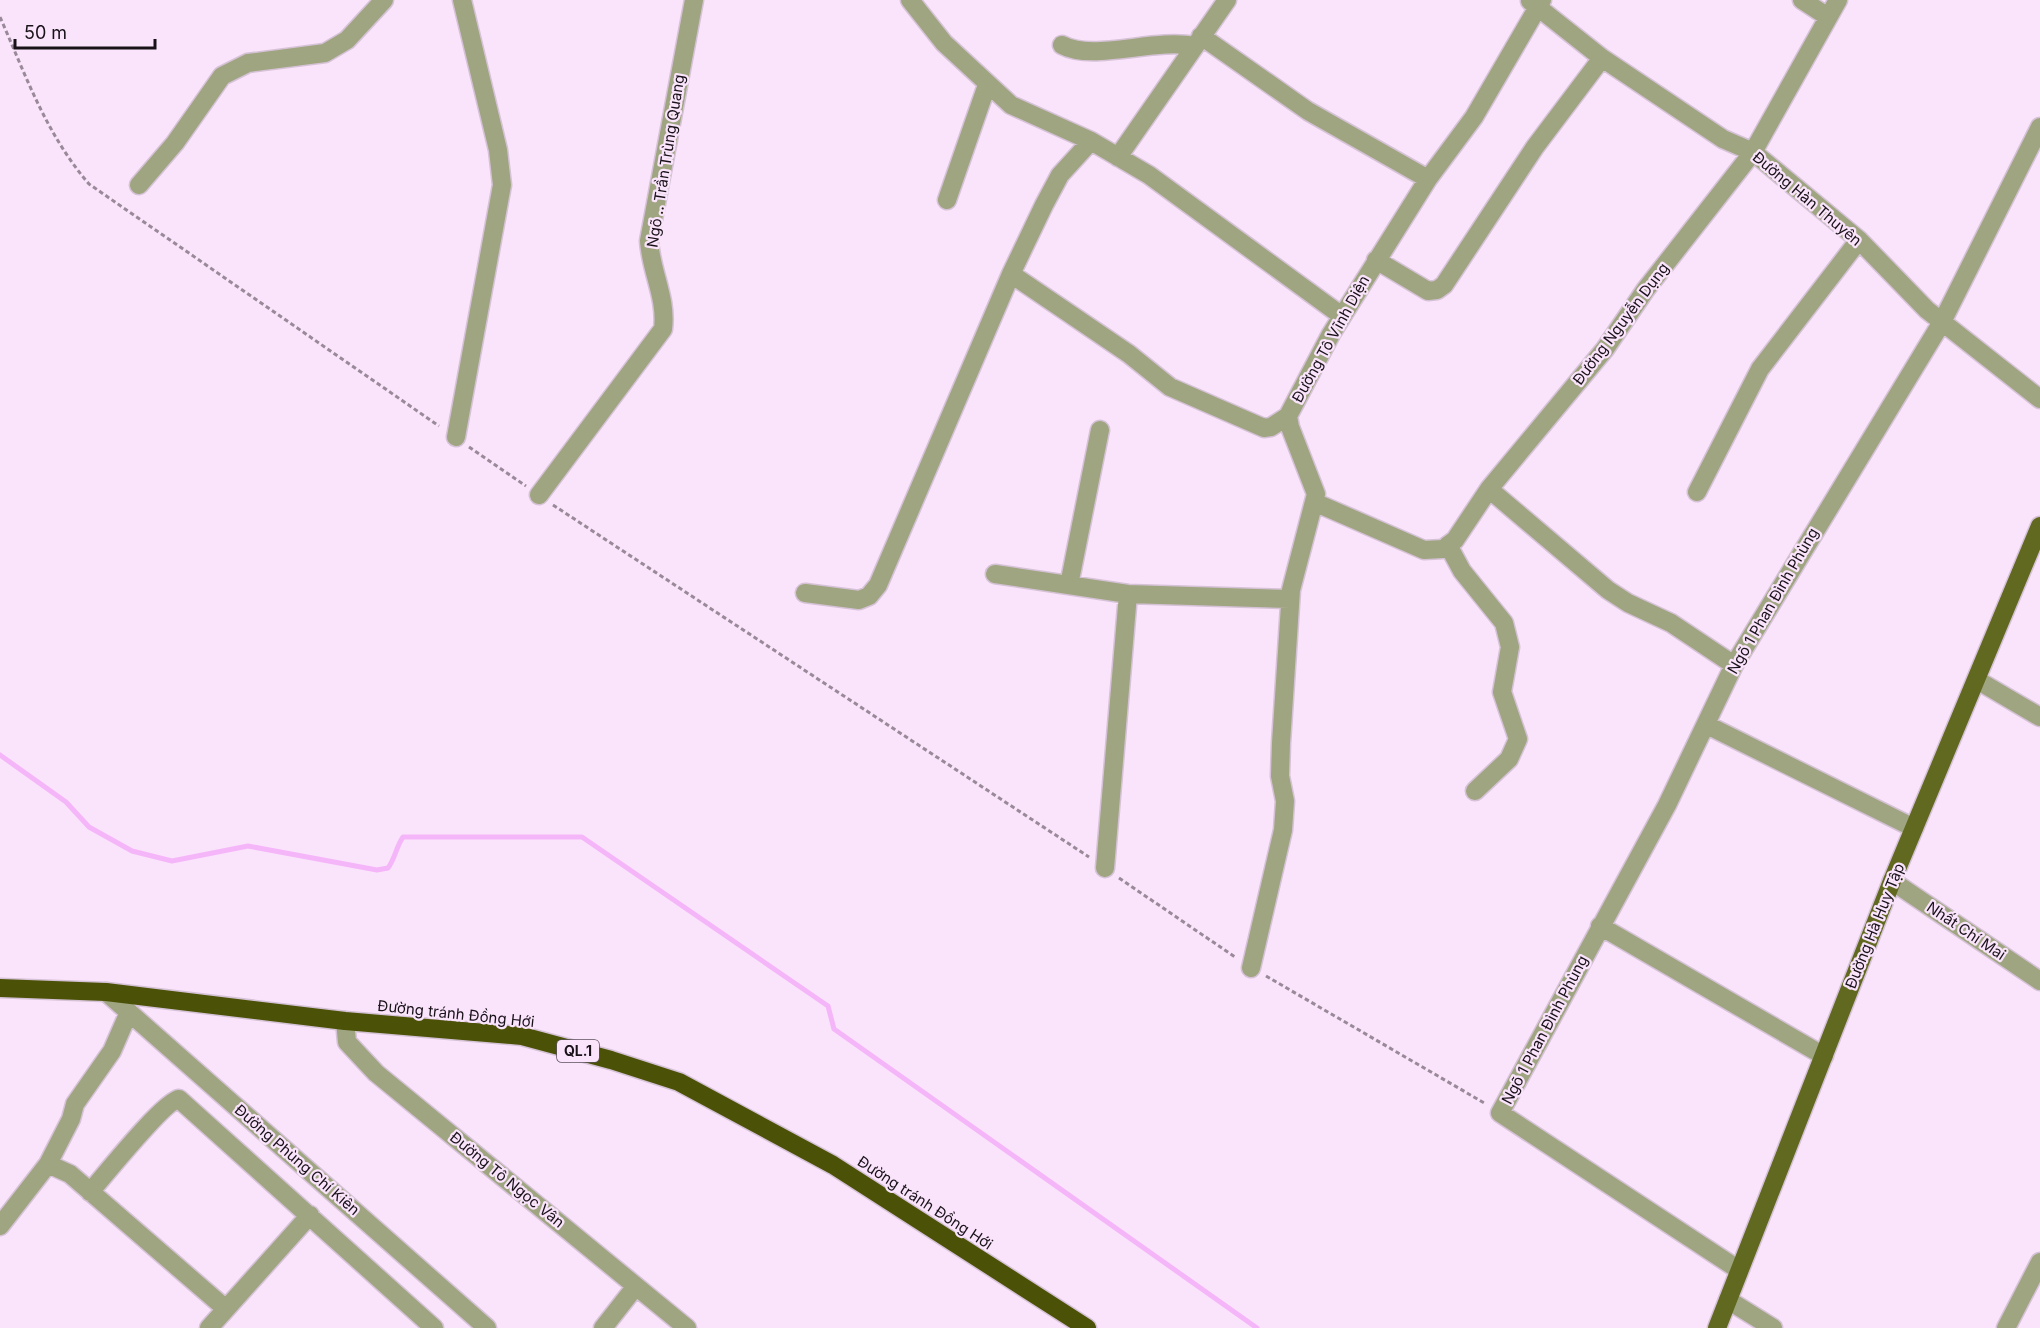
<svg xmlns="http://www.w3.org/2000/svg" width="2040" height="1328" font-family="Inter,sans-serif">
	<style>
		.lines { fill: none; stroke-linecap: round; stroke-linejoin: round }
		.stream { stroke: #f5b6f9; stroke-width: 5 }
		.minor-casing { stroke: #d6c2d7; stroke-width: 21 }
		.major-casing { stroke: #d6c2d7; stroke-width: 21 }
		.highway-casing { stroke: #d6c2d7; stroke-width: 21 }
		.path { stroke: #998999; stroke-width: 3; stroke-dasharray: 4.5 3; stroke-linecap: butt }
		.minor { stroke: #9fa580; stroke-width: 18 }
		.major { stroke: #61681f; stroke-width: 18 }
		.highway { stroke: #4b5207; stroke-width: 18 }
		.labels { text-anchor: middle; stroke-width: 4.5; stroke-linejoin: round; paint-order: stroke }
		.shield { fill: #fae4fb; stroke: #5c505c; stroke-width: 1.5 }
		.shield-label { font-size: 14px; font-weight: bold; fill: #181118 }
		.street-label { font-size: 15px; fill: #181118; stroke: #fae4fb }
	</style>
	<rect width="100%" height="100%" fill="#fae4fb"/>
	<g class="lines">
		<path class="stream" d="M0 755 66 802 89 827 132 851 172 861 248 846 377 870 388 868C395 859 396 847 403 837H582L828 1006 834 1029 1257 1328"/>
		<g class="minor-casing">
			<path id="minor" d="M910 0 944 43 1011 105 1091 141 1149 175 1342 316
				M1802 0 1828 17
				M1530 1 1602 58 1723 139 1753 152 1859 240 1927 310 2040 399
				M1201 36 1308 111 1428 179
				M1062 45C1093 62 1154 38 1194 46
				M1118 157 1227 0
				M139 185 175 143 222 76 248 63 325 53 347 40 384 0
				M947 200 987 85
				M1376 260 1428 291 1437 290 1444 285 1535 147 1602 58
				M1011 274 1129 354 1170 387 1264 428 1271 427 1288 416
				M456 437 502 185 498 150 462 0
				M1489 489 1608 590 1628 603 1671 623 1734 665
				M1697 492 1760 369 1859 240
				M539 495 663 329C667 298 651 272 649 241L694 0
				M1314 502 1424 550 1443 549 1455 540 1489 489 1605 349 1646 289 1753 152 1838 0
				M1448 545 1462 571 1504 623 1510 647 1502 692 1518 739 1509 759 1475 791
				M995 574 1128 594 1290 599
				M1069 585 1100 430
				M805 593 859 600 869 596 878 585 1011 274 1044 205 1060 175 1091 141
				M1977 680 2040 717
				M1707 725 1914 828
				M1105 868 1128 594
				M1892 881 2040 981
				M1600 926 1824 1056
				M1251 968 1283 830 1285 801 1280 776 1281 743 1291 590 1316 494 1290 427 1288 416 1331 334 1428 179 1474 117 1542 0
				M106 992 487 1328
				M345 1021 347 1042 376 1073 687 1328
				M48 1164 70 1174 226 1309
				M90 1192C104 1176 164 1101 179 1099L434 1328
				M0 1226 48 1164 71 1119 75 1104 112 1051 129 1012
				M1739 1270 1500 1113 1667 805 1734 665 1942 322 2040 127
				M1728 1300 1773 1328
				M209 1328 310 1215
				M603 1328 636 1286
				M2006 1328 2040 1262"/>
		</g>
		<g class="major-casing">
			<path id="major" d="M1717 1328 1892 881 2040 526"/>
		</g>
		<g class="highway-casing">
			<path id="highway" d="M0 988 106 992 345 1021 522 1036 611 1060 679 1082 833 1165 1087 1328"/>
		</g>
		<path class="path" d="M0 17C26 76 46 134 89 184L439 426
			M469 447 526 486
			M553 505 1089 857
			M1119 878 1235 957
			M1266 976 1486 1104"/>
		<use href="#minor" class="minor"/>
		<use href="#major" class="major"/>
		<use href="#highway" class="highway"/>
	</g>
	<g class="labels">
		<rect class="shield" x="557" y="1040" width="42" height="22" rx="4.5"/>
		<g class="shield-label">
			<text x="578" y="1056">QL.1</text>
		</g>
		<g class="street-label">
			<text transform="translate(666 161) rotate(-81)" y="5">Ngõ .. Trần Trùng Quang</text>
			<text transform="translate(1807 199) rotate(40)" y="5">Đường Hàn Thuyên</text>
			<text transform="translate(1621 324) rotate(-53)" y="5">Đường Nguyễn Dụng</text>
			<text transform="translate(1331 339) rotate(-61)" y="5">Đường Tô Vĩnh Diện</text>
			<text transform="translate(1773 601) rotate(-60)" y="5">Ngõ 1 Phan Đình Phùng</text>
			<text transform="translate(1875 926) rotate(-68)" y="5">Đường Hà Huy Tập</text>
			<text transform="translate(1966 931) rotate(34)" y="5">Nhất Chí Mai</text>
			<text transform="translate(456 1014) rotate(6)" y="5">Đường tránh Đồng Hới</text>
			<text transform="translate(1545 1030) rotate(-62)" y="5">Ngõ 1 Phan Đình Phùng</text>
			<text transform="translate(297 1160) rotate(41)" y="5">Đường Phùng Chí Kiên</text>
			<text transform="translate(507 1180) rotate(39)" y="5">Đường Tô Ngọc Vân</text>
			<text transform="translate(925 1203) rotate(33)" y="5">Đường tránh Đồng Hới</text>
		</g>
	</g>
	<path d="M15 39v9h140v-9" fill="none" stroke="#181118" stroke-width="3"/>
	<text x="24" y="39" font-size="18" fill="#181118" stroke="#fae4fb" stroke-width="4.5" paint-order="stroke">50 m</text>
</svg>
